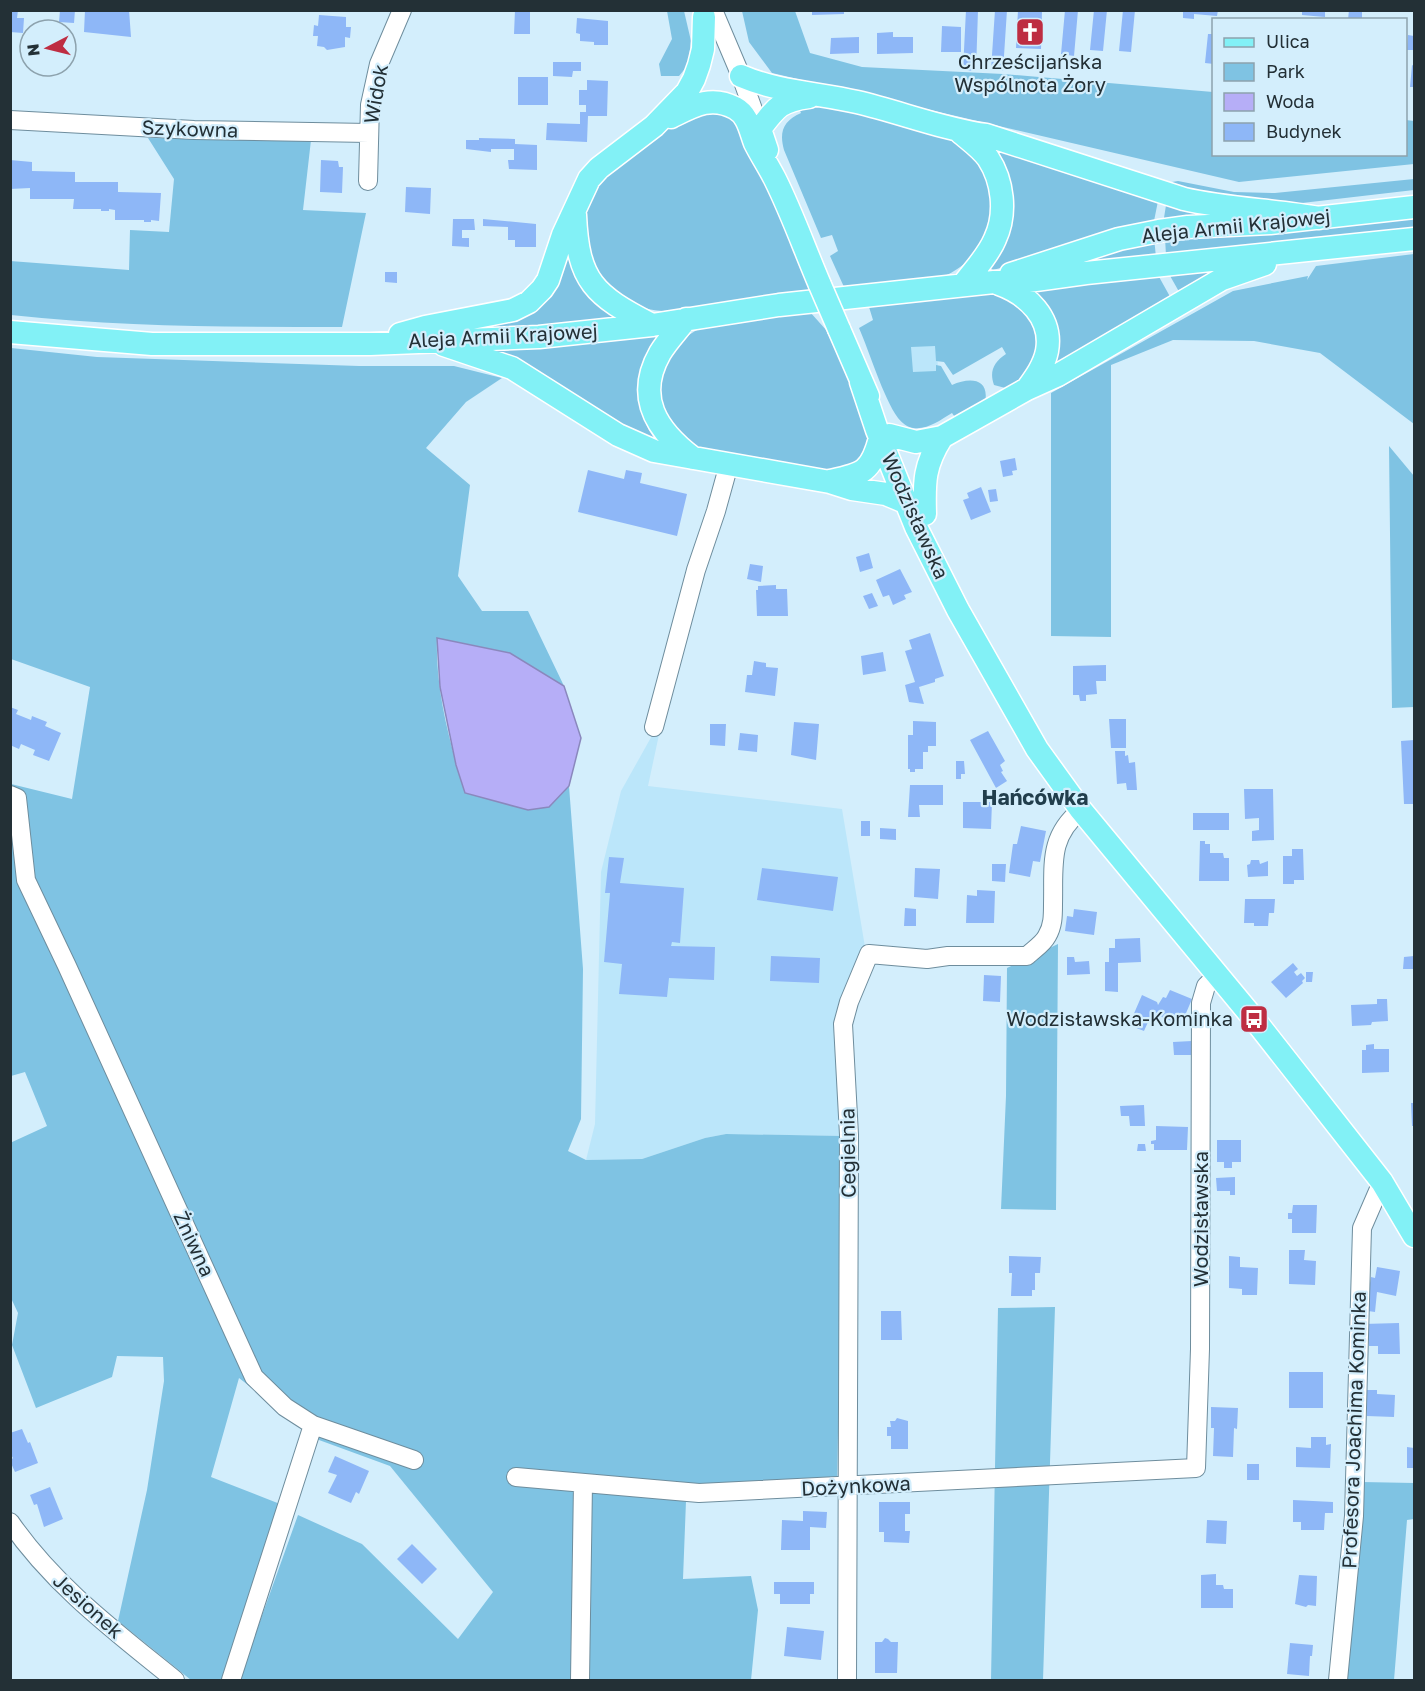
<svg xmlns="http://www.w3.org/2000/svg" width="1425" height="1691" font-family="'Golos Text',sans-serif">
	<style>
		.built { fill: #bbe6fa }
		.green { fill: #7fc3e3 }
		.water { fill: #b6aef7; stroke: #8a88bd; stroke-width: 1.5 }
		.building { fill: #8eb7f7 }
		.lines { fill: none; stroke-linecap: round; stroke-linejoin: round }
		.minor-casing { stroke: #6e8d9d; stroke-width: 20 }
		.major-casing { stroke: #fff; stroke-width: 25 }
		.minor { stroke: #fff; stroke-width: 18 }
		.major { stroke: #82f1f6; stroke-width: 22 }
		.major-bridge-casing { stroke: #fff; stroke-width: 25; stroke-linecap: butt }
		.major-bridge { stroke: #82f1f6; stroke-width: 22 }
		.labels { text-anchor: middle; stroke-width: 4.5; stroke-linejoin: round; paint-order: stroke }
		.poi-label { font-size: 20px; fill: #233036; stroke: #d3eefc }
		.street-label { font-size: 20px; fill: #233036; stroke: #d3eefc }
		.neighbourhood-label { font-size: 21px; font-weight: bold; fill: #213e4c; stroke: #d3eefc }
	</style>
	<rect width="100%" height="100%" fill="#d3eefc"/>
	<path class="built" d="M937 345 938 373 911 374 910 346Z
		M663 716 648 786 842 809 865 947 841 1008 843 1136 726 1134 705 1138 642 1159 586 1160 595 1124 601 872 621 791Z"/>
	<path class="green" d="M667 11H684L691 41 688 65 679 76H661L659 64 672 39Z
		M742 11H795L810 53 862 67 1003 74 1213 92 1214 154H1406V120L1414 121V164L1239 182 772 73 749 42Z
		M797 104C815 106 834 107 852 110 875 114 897 122 919 129 935 135 952 139 965 149 985 165 996 196 990 220 985 247 967 267 942 277L844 287 830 256 838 251 832 235 821 238 784 150C779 132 783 121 801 113Z
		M710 110 733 117 755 155 810 290 681 309C675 309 669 311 663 311 620 310 586 269 586 228 586 218 586 206 591 197 604 171 627 157 650 141 662 132 674 120 687 113 694 111 703 111 710 110Z
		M148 138 311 140 303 210 366 213 342 327C231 327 121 327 11 315L10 261 129 270 130 230 169 232 174 179Z
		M993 144 1159 196 1153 226 993 270 990 268C1027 218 1010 197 993 144Z
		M1414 179V190L1302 203 1262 205 1171 190 1172 182 1178 181 1234 192 1275 193Z
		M1167 199 1231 213 1163 224Z
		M1414 216V230L1166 256 1165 237Z
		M1154 238 1156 257 1063 268Z
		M1414 254V424L1320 353 1254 341 1173 340 1111 365V637L1051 636V393L1233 291 1308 276 1307 280 1316 266Z
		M564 256 568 257 573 272 588 295 615 319 494 330 493 321Z
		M1224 268 1182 297 1169 274Z
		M1158 275 1173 302 1053 368 1052 316 1034 288Z
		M990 293C1018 300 1041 322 1035 353 1034 360 1032 369 1027 374 1022 380 1014 384 1009 389L994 385C989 371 994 362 1006 354L1002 347 953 375 944 362 936 361 935 346 911 347 913 372 936 371V365L941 366 952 385C970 377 990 378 985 403L957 420 952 413C940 420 928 430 913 428 907 427 902 423 898 418 883 397 870 353 859 328L873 320 869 307Z
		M810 312 827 331 867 421 870 445 858 465 823 471 702 449C682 440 663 422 661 398 658 367 678 333 710 325 720 322 731 322 742 321 765 318 787 315 810 312Z
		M659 334C634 367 632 410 657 442L656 444 495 356 496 348Z
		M11 348 97 357 359 366H454L502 378 466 402 426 448 470 485 458 576 482 611H528L564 686 510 653 437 638C435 689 450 744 465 793L549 807 569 786 583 969 581 1119 568 1151 586 1160 642 1159 705 1138 726 1134 843 1136 837 1491 686 1501 683 1579 751 1576 758 1610 751 1680H590L584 1678 579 1680H239L298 1515 362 1544 458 1639 493 1592 390 1466 319 1440 239 1378 211 1477 280 1504 222 1680H191L118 1621 147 1490 164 1381 163 1357 117 1356 112 1377 36 1408 12 1345 18 1313 10 1296V1143L47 1126 25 1072 11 1076V784L72 799 90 687 11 659Z
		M1389 446 1414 476V707L1392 708Z
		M1058 944 1056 1210 1001 1209 1006 1096 1007 968Z
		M1055 1307 1043 1680H991L998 1308Z
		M1362 1482 1414 1483V1519L1407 1520 1394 1680H1346Z"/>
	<path class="water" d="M437 638 510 653 564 686 581 738 569 786 549 807 528 810 465 793 456 765 440 687Z"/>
	<path class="building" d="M10 10H18L17 18H24L23 33 10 32Z
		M60 10H75L74 23 59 22Z
		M85 10H129L131 37 84 32Z
		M515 10H530V34H514Z
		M812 10H844V14L812 15Z
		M966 10H978L976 71 963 70Z
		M995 10H1007L1003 71 991 70Z
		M1018 10H1042L1041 49 1016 48Z
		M1065 10H1078L1074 56 1061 54Z
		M1094 10H1107L1103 51 1090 50Z
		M1123 10H1135L1131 52 1119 51Z
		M1183 10H1218L1217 16 1194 14V19L1183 18Z
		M1302 10H1325V17L1302 15Z
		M1349 10H1362V20H1348Z
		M319 15 346 17V27H351L350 38 345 37V47L327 50 324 47 317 46 318 36H313L314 25 318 26Z
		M577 18 608 21V45H594V42L580 41V34L576 33Z
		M942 26 961 27V52H941Z
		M893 32V37H913V53L877 54V33Z
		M1208 34H1214V64L1205 63Z
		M1408 35 1414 36V50H1407Z
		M859 37V53L830 54 831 38Z
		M553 62H581V71H573L572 77 553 76Z
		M1412 65 1414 66V87H1410Z
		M518 77H548V105H518Z
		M587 80 608 81 607 116H588L587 142 546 140 547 123 580 124V112H586V105H579V90H587Z
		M479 138 515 139V144L537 145V170L509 169 508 160H514V149H491V152L466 149V140H479Z
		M10 160 32 162V171L75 172V182H118V192L161 193 159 221 151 220V222H144V220H115V210L109 209V211H101V209H73L74 199H30V188L10 189Z
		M321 160 338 161 339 167H343L342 193 320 192Z
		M406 187 431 188 430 214 405 212Z
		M453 219H474L475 230H462V238H469V247L452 246Z
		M483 219 536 224V247H515V240H508V227L483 226Z
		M385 272H397V283L385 282Z
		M1015 458 1017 470 1012 471 1013 475 1003 477 1000 461Z
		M588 470 624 479 626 470 642 473 640 483 687 494 677 536 578 512Z
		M981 487 991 512 971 520 963 500 969 498 967 493Z
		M996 489 998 501 990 502 988 490Z
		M869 553 873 568 860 572 856 557Z
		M750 564 763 566 761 582 747 579Z
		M900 569 912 592 904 595 906 599 893 605 889 595 883 597 876 580Z
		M776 585V589H787L788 616H757L756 590H758V586Z
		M872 593 878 606 869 609 863 596Z
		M930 633 944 676 935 679V682L919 687 924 704 909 702 905 685 915 682 905 651 912 649 909 640Z
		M883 652 886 671 863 675 861 656Z
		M754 661 766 663V667L778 668 775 696 745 692 747 675H752Z
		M1106 665V681H1096L1097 694 1086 695V701H1080L1079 695H1073V666Z
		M10 707 18 710 16 714 31 720 32 716 47 722 45 726 61 733 49 761 33 755 35 750 21 744 19 749 10 745Z
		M1109 719H1126V748H1111Z
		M913 721 936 722V746H928V752H923V769H915V772H910V769H908V735H913Z
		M794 722 819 724 816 760 791 755Z
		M710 724H726L725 746 710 745Z
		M988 731 1005 761 1000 765 1003 771 1001 772 1007 781 996 788 970 740Z
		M740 733 758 735 757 752 738 750Z
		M1414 740V804H1404L1401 741Z
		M1115 751H1125V756L1128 755 1129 763 1135 762 1137 790H1127L1126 783 1117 784Z
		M956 761H964L965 774H961V779H956Z
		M910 785H943V805H919L920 817H908Z
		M1244 789H1273L1274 840 1252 841V831L1259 830V818L1245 819Z
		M963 802H992L991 829 963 828Z
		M1193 813H1229V830H1193Z
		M861 821H870V836H861Z
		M1021 826 1046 831 1040 862 1033 861 1030 877 1009 873 1013 844H1017Z
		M880 828 896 829V840L880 839Z
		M1200 841H1205V844H1210V853H1223L1224 858H1229V881H1199Z
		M1292 849H1303L1304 880H1294V884H1283V856H1292Z
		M609 857 624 858 620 883 684 888 680 943 672 942 671 946 715 947 714 980 669 978 667 997 619 994 622 964 604 962 610 893H605Z
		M1251 860H1259L1260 864 1268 861V876L1248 877 1247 865 1250 864Z
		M992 864H1006L1005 882 992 881Z
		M762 868 838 877 833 911 757 900Z
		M915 868 940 869 938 899 914 897Z
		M977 890 995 891 994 923H966L967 895 977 896Z
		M1245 899H1275L1274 913H1269L1268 926H1254V923H1244Z
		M905 908 916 909V926H904Z
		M1074 909 1097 912 1094 935 1065 931 1067 916 1073 917Z
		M1140 938 1141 962 1118 963V992L1105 991V962H1109V948H1115V939Z
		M771 956 820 958 819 983 770 981Z
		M1414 956V969H1403L1404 957Z
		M1067 957H1074L1075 962 1089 961 1090 974 1067 975Z
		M1293 963 1298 969 1294 972 1297 976 1301 973 1305 978 1302 981 1303 983 1286 998 1271 982Z
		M1306 972H1313L1312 982H1306Z
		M984 975 1001 976 1000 1002 983 1001Z
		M1170 990 1192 999 1181 1025 1152 1013 1144 1031 1129 1025 1142 995 1157 1002 1158 1005 1163 997 1166 998Z
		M1377 999H1387L1388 1021 1372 1022 1371 1025 1352 1026 1351 1005 1377 1004Z
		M1192 1041V1055H1174L1173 1042Z
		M1374 1044V1049H1389V1072L1362 1073V1050H1366V1045Z
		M1411 1103H1414V1126H1412Z
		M1144 1105 1145 1126H1130L1129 1116H1121L1120 1106Z
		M1156 1126 1188 1127 1187 1150H1154V1144H1151V1141L1156 1140Z
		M1217 1140H1241V1162H1232V1168H1224V1162H1217Z
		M1138 1144H1145L1146 1151H1137Z
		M1235 1177V1195H1230V1191H1217L1216 1178Z
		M1293 1205H1317L1316 1233H1292V1219H1288V1213H1292Z
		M1289 1250H1305L1304 1260 1316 1261 1315 1285 1289 1284Z
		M1009 1256 1041 1257 1040 1273H1035V1290H1032V1296H1011L1012 1273H1009Z
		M1229 1256 1240 1257V1267L1258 1268 1257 1295H1242V1289L1229 1288Z
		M1377 1267 1400 1271 1396 1296 1377 1292 1375 1312 1361 1310 1369 1289 1371 1277 1375 1278Z
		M881 1311H901L902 1340H881Z
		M1399 1323 1400 1354H1378V1346H1369V1340H1363V1324Z
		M1289 1372H1323V1408H1289Z
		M1367 1390H1377V1394L1395 1395 1394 1417 1367 1416Z
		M1211 1407 1238 1408 1237 1429 1234 1428 1233 1457 1213 1456 1214 1428H1211Z
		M897 1418 908 1421V1449H891V1436H887V1427H891L890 1421H895Z
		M22 1429 28 1443 30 1442 38 1463 15 1472 10 1461 13 1458 10 1453V1433Z
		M1311 1437H1326V1445L1331 1444 1330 1468 1296 1467V1447L1311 1448Z
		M1407 1447 1414 1448V1468H1407Z
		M335 1456 369 1471 359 1494 356 1492 351 1503 328 1493 337 1475 328 1472Z
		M1247 1464H1259V1480H1247Z
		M50 1487 63 1519 44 1527 37 1504 34 1505 30 1495Z
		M1293 1500 1333 1502V1513H1325L1324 1530H1301V1522H1293Z
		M879 1502H910V1514H905V1531H910L909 1543 884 1542V1532H879Z
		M803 1511 827 1512 826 1528 810 1527V1550H781L782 1520 803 1521Z
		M1207 1520 1227 1521 1226 1544 1206 1543Z
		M412 1544 437 1569 422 1584 397 1559Z
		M1216 1574V1585H1223L1224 1589H1233V1608H1201V1575Z
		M1299 1575 1317 1576 1316 1606 1308 1605 1306 1607 1295 1604Z
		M774 1582H814V1594H810V1604H780V1594H774Z
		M787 1627 824 1631 821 1660 784 1656Z
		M885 1638 888 1639 891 1642H898L897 1673H875V1642H882Z
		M1290 1643 1313 1645 1312 1656H1310L1309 1676 1287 1674Z"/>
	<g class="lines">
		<g class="minor-casing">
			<path id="minor" d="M713 10 741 76 760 129
				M10 120 194 130 369 133
				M368 181 370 105 379 64 402 10
				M654 727 696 570 716 511 729 464
				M10 795 17 798 26 880 67 966 254 1377 285 1407 313 1425 414 1460
				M516 1477 699 1493 1196 1468 1200 1349 1201 1003 1206 986 1217 975
				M10 1522C54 1586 116 1632 175 1680
				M231 1680 313 1425
				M580 1680 583 1483
				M847 1680 849 1135 843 1024 849 1002 869 954 927 959 948 956H1027C1033 950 1043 944 1047 936 1053 926 1053 916 1053 904 1054 865 1048 837 1081 810
				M1338 1680 1354 1516 1362 1228 1382 1182"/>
		</g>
		<g class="major-casing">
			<path id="major" d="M741 76C778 92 818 93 857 102 900 112 942 129 986 135L1184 199C1228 209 1274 210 1319 218
				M671 117C693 106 711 95 735 108 748 115 750 130 755 143 761 155 769 167 775 179 792 213 805 250 820 285
				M960 132C969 140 980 147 988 158 1003 181 1007 213 995 239 988 256 974 270 963 285
				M767 150 760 129C777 106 781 101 809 97
				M575 215C578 282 594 295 652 325
				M1011 274 1119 239 1159 231 1188 227 1270 223 1414 207
				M999 284C1027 294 1053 318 1047 351 1044 366 1035 378 1027 389
				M686 319C678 330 667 341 660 353 635 397 656 430 693 458
				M839 329 868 396
				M10 332 152 344H370L539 337 652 325 779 305 994 282H1021L1086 273 1414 239
				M400 334 425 327 513 310 529 302 542 289 548 280 563 235 589 179 599 168 654 126 687 92 694 79 699 65 703 49 704 17
				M444 345 512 368 618 435 654 451 830 482 852 489 886 494 905 502
				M861 382 877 430 916 527 958 610 1037 749 1081 810 1254 1019 1382 1182 1414 1236
				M889 435 916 442 942 437 1027 389 1058 375 1222 279 1265 264
				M830 481C862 474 871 473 880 438
				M925 514C924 482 924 465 942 437"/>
		</g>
		<use href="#minor" class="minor"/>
		<use href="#major" class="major"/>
		<g class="major-bridge-casing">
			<path id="major-bridge" d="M820 285 839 329"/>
		</g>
		<use href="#major-bridge" class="major-bridge"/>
	</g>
	<defs>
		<g id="church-square" transform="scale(1.5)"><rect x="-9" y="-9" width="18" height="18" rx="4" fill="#be2d42" stroke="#d3eefc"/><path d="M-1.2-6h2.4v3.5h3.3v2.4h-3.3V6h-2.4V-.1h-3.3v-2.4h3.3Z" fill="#fff"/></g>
		<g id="bus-square" transform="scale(1.5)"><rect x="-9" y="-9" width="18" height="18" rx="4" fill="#be2d42" stroke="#d3eefc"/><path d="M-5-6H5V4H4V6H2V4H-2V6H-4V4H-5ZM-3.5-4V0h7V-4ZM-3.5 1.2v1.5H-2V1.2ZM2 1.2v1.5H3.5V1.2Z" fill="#fff"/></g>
	</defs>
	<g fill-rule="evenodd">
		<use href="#church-square" x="1030" y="32"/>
		<use href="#bus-square" x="1254" y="1019"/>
	</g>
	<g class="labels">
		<g class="poi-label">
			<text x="1030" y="69">Chrześcijańska<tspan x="1030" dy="23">Wspólnota Żory</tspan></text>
			<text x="1233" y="1026" text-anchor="end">Wodzisławska-Kominka</text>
		</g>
		<g class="street-label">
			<text transform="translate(376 94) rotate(-80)" y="7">Widok</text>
			<text transform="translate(190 129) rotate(2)" y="7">Szykowna</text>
			<text transform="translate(1236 226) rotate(-6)" y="7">Aleja Armii Krajowej</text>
			<text transform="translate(503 336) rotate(-3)" y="7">Aleja Armii Krajowej</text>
			<text transform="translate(915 516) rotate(66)" y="7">Wodzisławska</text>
			<text transform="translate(848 1153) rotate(-91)" y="7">Cegielnia</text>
			<text transform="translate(1201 1219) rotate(-90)" y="7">Wodzisławska</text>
			<text transform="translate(194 1244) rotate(65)" y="7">Żniwna</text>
			<text transform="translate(1354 1430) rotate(-88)" y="7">Profesora Joachima Kominka</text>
			<text transform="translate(856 1486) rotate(-3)" y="7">Dożynkowa</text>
			<text transform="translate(88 1606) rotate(42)" y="7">Jesionek</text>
		</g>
		<g class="neighbourhood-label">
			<text x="1035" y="805">Hańcówka</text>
		</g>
	</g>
	<rect width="1425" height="1691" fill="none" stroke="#233036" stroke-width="24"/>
	<rect x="1212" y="18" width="195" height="138" fill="#d3eefc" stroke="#8da2ad" stroke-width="1.5"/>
	<rect x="1224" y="38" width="30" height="9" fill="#82f1f6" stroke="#8da2ad" stroke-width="1.5"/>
	<text x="1266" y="48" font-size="18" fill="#233036">Ulica</text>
	<rect x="1224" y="63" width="30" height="18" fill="#7fc3e3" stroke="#8da2ad" stroke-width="1.5"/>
	<text x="1266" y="78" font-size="18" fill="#233036">Park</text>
	<rect x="1224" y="93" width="30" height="18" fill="#b6aef7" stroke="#8da2ad" stroke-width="1.5"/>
	<text x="1266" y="108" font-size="18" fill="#233036">Woda</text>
	<rect x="1224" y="123" width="30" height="18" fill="#8eb7f7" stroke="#8da2ad" stroke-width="1.5"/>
	<text x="1266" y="138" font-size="18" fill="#233036">Budynek</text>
	<g transform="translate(48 48) rotate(263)"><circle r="28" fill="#d3eefc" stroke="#8da2ad" stroke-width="1.5"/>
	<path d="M0-4.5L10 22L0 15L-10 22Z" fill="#be2d42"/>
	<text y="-9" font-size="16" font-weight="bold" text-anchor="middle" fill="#233036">N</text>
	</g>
</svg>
